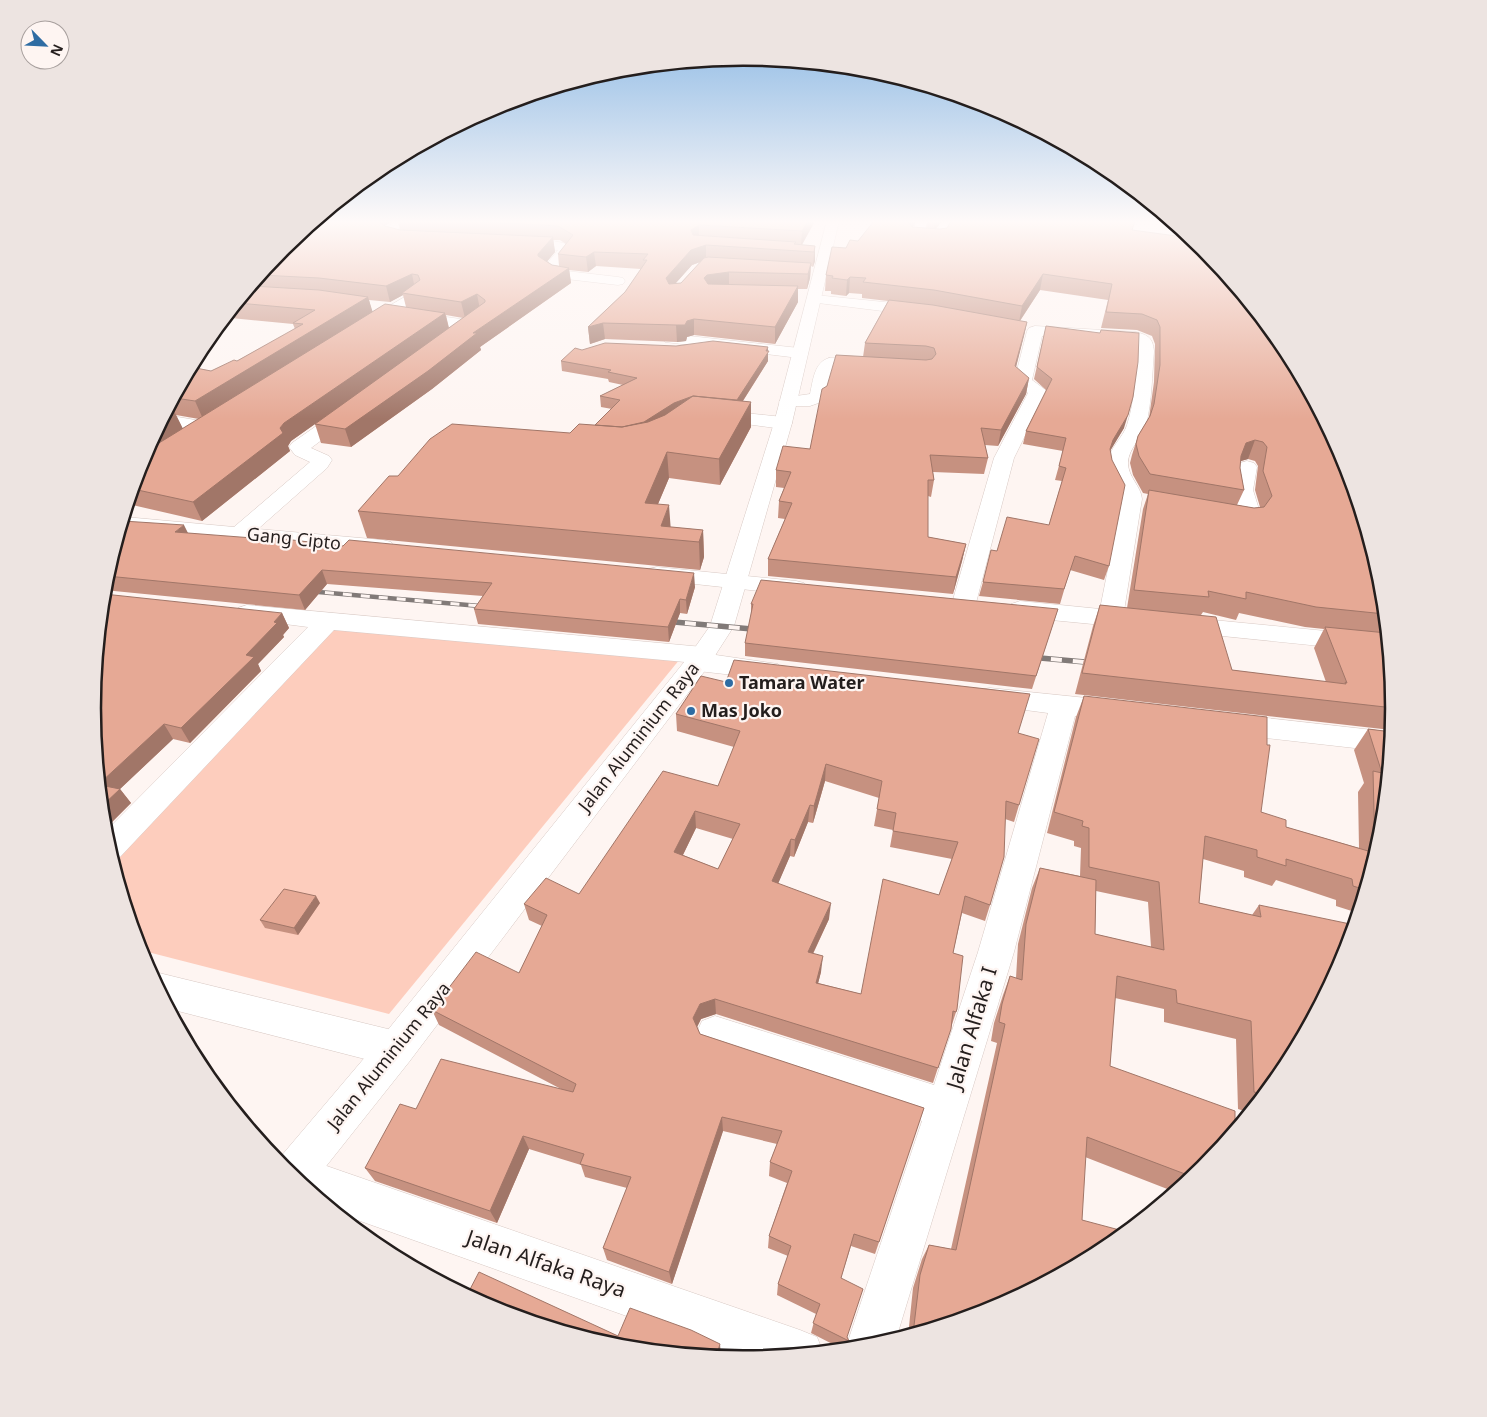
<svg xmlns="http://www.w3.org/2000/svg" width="1487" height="1417" font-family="'Noto Sans',sans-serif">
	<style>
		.green { fill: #fdcdbd }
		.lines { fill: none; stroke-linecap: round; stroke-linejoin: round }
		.minor-casing { stroke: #d8c9c4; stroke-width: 1 }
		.major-casing { stroke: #d8c9c4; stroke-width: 1 }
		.minor { fill: #fff; fill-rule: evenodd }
		.major { fill: #fff; fill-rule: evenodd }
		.rail-far1-casing { stroke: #817a78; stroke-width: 4.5 }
		.rail-casing { stroke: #817a78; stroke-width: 5.5 }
		.rail-far1 { stroke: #fef5f2; stroke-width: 3; stroke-dasharray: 9; stroke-linecap: butt }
		.rail { stroke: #fef5f2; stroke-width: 4; stroke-dasharray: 11; stroke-linecap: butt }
		.wall { fill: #c69180; fill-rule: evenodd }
		.shaded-wall { fill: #a17668 }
		.building { fill: #e6a995; stroke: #a17668; fill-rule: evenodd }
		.poi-dot { fill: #2e6ca3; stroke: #fef5f2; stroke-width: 2 }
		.labels { text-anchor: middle; stroke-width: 4.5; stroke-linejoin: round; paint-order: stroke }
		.street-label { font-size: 18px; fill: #241e1d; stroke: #fef5f2 }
		.poi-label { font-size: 18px; font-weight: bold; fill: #241e1d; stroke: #fef5f2; text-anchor: start }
		.near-street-label { font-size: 21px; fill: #241e1d; stroke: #fef5f2 }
		.rim { fill: none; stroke: #241e1d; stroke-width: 2.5 }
	</style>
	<rect width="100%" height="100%" fill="#fef5f2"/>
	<path class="green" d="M336 625 680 659 389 1014 140 950 112 859Z"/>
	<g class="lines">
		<g class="minor-casing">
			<path id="minor" d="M396 221H411L388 235 356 232 350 228 356 224 386 227Z
				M918 221H930L922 234H934L944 221H956L943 241 938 242 910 240 908 237Z
				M516 240C529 241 564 238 573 248L557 269 558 270 618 277 623 278 625 281 623 284 618 285 549 277 542 270 558 250 511 247 510 244 511 241Z
				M415 291 420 292 422 295 420 298 370 329H360L357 326 360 323Z
				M815 295 923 306 928 308 931 311 928 314 923 316 810 302 808 299 810 296Z
				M412 312 467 320 472 322 475 325 472 328 467 330 407 320 404 317 407 314Z
				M1035 326 1136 332C1148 335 1153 338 1154 351 1152 375 1152 401 1146 425 1142 438 1128 449 1128 463 1128 477 1141 486 1142 499L1124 611 1143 615 1146 620 1143 625 1134 628 1020 617 1011 614 1008 609 1011 604 1020 601 1100 609 1122 499C1120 486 1107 477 1108 463 1109 448 1123 438 1127 425 1135 401 1135 375 1138 351L1137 343 1133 342 1042 336 1032 380 1047 391 1014 458 976 603 973 608 964 610 955 608 952 603 994 458 1028 393 1014 382 1027 331 1029 328Z
				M671 334 799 348 805 350 807 353 805 356 799 358 665 342 663 339 665 336Z
				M829 358 872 359 878 360 880 364 878 368 872 369 834 368 824 401 810 406H782L779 402 782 398 810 394C813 381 814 362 829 358Z
				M348 407 354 408 357 412 354 416 311 448 329 456 332 460 327 468 258 529 383 540 391 542 394 547 391 552 383 554 121 529 125 517 234 527 310 462 295 455 289 447 292 443 342 408Z
				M715 410 783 417 790 419 792 423 790 427 783 429 709 419 706 415 709 411Z
				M166 415 213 423 215 427 213 431 206 433 160 425Z
				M1247 461 1254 463 1257 467 1253 490 1261 516C1250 532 1232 525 1216 521L1213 516 1216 511 1224 510 1238 512C1234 496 1230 478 1240 463Z
				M657 567 796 581 804 583 808 588 804 593 796 595 649 579 645 574 649 569Z
				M247 605 703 647 712 649 716 655 778 664 782 670 778 676 769 679 698 671 689 668 685 662 334 630 120 857 112 860 105 832 308 627 238 618 235 613 238 608Z
				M1182 617 1387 637 1389 653 1173 631 1170 625 1173 619Z
				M990 688 1116 701 1126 704 1130 711 1126 718 1116 721 1075 716 1014 952 896 1339 870 1347 847 1349 846 1347 922 1121 715 1052 702 1047 696 1034 702 1021 715 1016 934 1085 978 952 1048 713 980 704 976 697 980 690Z
				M1231 714 1391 732 1390 752 1231 734 1221 731 1217 724 1221 717Z
				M159 973 396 1031 409 1036 415 1049 409 1062 396 1067 170 1009 152 976Z
				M292 1154 800 1330 817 1337 823 1352 747 1359 335 1212 283 1169 277 1161Z"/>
		</g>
		<g class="major-casing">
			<path id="major" d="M827 221H839L792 423 734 626 707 668 409 1062 308 1189 283 1169 277 1161 383 1036 689 656 710 626 774 423Z"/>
		</g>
		<use href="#minor" class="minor"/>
		<use href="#major" class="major"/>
		<g class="rail-far1-casing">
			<path id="rail-far1" d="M307 591 491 607"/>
		</g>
		<g class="rail-casing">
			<path id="rail" d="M663 621 763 630
				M1029 657 1096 663"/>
		</g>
		<use href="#rail-far1" class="rail-far1"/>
		<use href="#rail" class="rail"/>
	</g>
	<path class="wall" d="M316 221H393L386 225H383L385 226 400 230 398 221H815L802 245 815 246V261L813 267 811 266 810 278 807 289H798V302L775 344 694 335 687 337 686 341 677 342 605 339 590 344 588 327 625 292 641 269 596 266 588 272 569 270 571 283 480 347 481 350 432 389 351 447 321 443 315 424 291 441 288 446 290 451 202 521 128 504 142 459 191 367 211 371 237 361 295 329 293 324 231 318 220 325 283 248ZM553 240H560L566 244 558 254 559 266 552 265 547 261 555 252ZM700 262 681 283 675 284 692 265ZM403 295 406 307 372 312 369 300 390 302ZM446 315 463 318 449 328ZM176 415 199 419 183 429Z
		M927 221H942L936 229 1132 231 1382 582 1394 709 1392 731 1391 730 1075 694 1093 626 1100 605 1127 608 1143 509 1148 494 1143 493 1133 475 1130 463 1132 455 1138 436 1149 418 1154 382 1155 344 1152 336 1137 330 1101 328 1108 300 1040 290 1020 321 1027 322 1016 367 1029 378 1026 394 998 446 985 445 988 458 984 474 933 472 934 480 931 497 928 496V537L966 544 962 561 953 594 768 576V559L785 519 778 518 779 501 784 488 776 487V470L810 449 827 386 863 357 865 343 888 301 862 298V294L849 293 846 296 831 294V291H825L826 275 846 248 858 241 912 228H926ZM1248 459 1255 461 1258 466 1255 490 1260 507 1254 508 1237 505 1244 490 1240 468V461ZM1203 612 1236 620 1239 613 1305 627 1324 629 1314 648 1326 682 1232 670 1201 615Z
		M1046 326 1124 428 1110 450 1109 566 1104 580 1070 570 1060 604 979 596 983 582 997 551 1049 525 1062 481 1055 480 1063 451 1023 444 1026 431 1046 390 1034 379Z
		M582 350 768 351V361L743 401 751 402V427L720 485 669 478 658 504 670 527 703 530 704 557 700 570 367 538 358 511 398 476 570 433 595 425 612 409 601 407 600 396 623 385 609 382 608 379 562 371 561 361Z
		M123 521 187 533 695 587 687 614 680 613 669 642 478 624 474 609 483 596 327 584 305 610 104 590 105 581Z
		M751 604 1058 609 1032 689 745 656V643L751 617Z
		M282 613 289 628 283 635 284 637 258 664 261 671 190 743 173 739 120 789 131 803 104 830 92 708Z
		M726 682 1018 733 1019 805 1014 822 1005 819 990 905 985 921 962 913 953 953 957 1009 933 1083 716 1014 701 1019 697 1027 700 1034 924 1108 875 1254 851 1246 841 1278 847 1337 849 1341 863 1340 860 1348 844 1350 811 1333 816 1314 777 1295 778 1284 788 1256 768 1248 769 1236 787 1183 769 1176 770 1162 777 1144 723 1131 672 1284 607 1260 603 1248 627 1188 585 1177 581 1165 529 1149 497 1223 375 1181 365 1168 416 1109 561 1089 439 1025 432 1010 519 973 542 926 529 920 524 904 579 894 718 786 734 747 677 731 676 714ZM825 781 879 798 874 826 893 830 890 847 952 859 939 895 861 994 818 983 821 972 813 954 829 919 778 883 790 856 794 857 808 822 813 823ZM696 828 733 839 718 869 683 855Z
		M1084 696 1261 812 1286 827 1359 848 1358 792 1364 783 1354 750 1368 729 1392 732 1382 836 1358 913 1336 906V900L1276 880 1272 886 1244 877V871L1203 859 1199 903 1252 915 1259 905 1285 1070 1250 1113 1238 1109 1236 1039 1164 1022V1009L1115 998 1110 1066 1204 1169 1175 1192 1085 1157 992 1310 908 1336 913 1288 922 1259 929 1245 951 1249 997 1043 991 1041 994 1023 1003 995 1010 976 1016 978 1018 944 1032 888 1040 868 1080 876 1081 848 1074 846V841L1047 833 1076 717ZM1096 891 1148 902 1151 947 1095 934Z
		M320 903 298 935 265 928 260 920Z"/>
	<path class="shaded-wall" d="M385 221H393L386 225Z
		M808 221H815L801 246 802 231Z
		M909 221H917L906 236Z
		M935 221H942L933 232Z
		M699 225V239L691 244V230Z
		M553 237 555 252 541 269 538 254Z
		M706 245V260L692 265 666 294V278L691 250Z
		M815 246V261L813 267 814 252Z
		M594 252 596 266 588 272 586 257Z
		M811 263 810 278 807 289 808 274Z
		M569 268 571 283 480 347 481 350 432 389 351 447 345 429 473 333Z
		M729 272V287L704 294V278L707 275Z
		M412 274 415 289 402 293 403 295 390 302 386 286Z
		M1043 274 1040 290 1019 322 1022 306Z
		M850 277 849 293 846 296 847 280Z
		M798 286V302L775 344V327Z
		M477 294 480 310 465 318 461 302Z
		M368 297 373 313 203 419 195 401Z
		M445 313 449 329 291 441 288 446 290 451 202 521 193 502 280 428 284 423Z
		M229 314 231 318 220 325Z
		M694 319V335L687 337 686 341 677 342 676 325Z
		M1027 322 1024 336 1012 382 1015 366Z
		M603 323 605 339 590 344 588 327Z
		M768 347V361L737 410V400Z
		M1029 378 1026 394 998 446 1001 430Z
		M697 396 645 432 624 428 674 403 688 398Z
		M751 402V427L720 485 719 459Z
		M175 413 184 431 144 455 163 420Z
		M1128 415 1124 428 1109 453 1113 440Z
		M1255 440 1248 459 1238 462 1246 443Z
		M667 452 669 478 647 530 645 503Z
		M669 505 671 532 661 526Z
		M184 525 191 539 175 532Z
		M703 530 704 557 700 570 699 542Z
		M966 544 962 561 953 594 956 577Z
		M322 570 327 584 305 610 299 595Z
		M694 573 695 587 687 614 686 600Z
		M680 599V613L669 642 668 627Z
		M282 613 289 628 283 635 284 637 258 664 261 671 190 743 181 728Z
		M164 724 173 739 120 789 131 803 104 830 100 783Z
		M826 764 825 781 813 823 814 806Z
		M810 805 808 822 794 857 795 840Z
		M695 811 696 828 676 869 674 852Z
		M791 839 790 856 772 898V881Z
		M316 896 320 903 298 935 294 928Z
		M831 903 829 919 806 968 808 952Z
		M823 956 821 972 814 999 816 983Z
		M715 999 716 1014 701 1019 694 1033 693 1018 700 1004Z
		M722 1117 723 1131 672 1284 669 1272Z
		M523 1136 529 1149 497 1223 490 1211Z
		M720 1344 721 1356 720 1357H715Z"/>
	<path class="building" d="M316 221H373L380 222 385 226 400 230 553 237 538 254V256L552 265 569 268 473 333H477L428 371 345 429 315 424 485 302V300L477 294 461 302 402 293 420 280 418 275 412 274 386 286 319 278 261 275 283 248Z
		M467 221H808L802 231 699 225 691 230 693 235 796 242 794 244 815 246 814 252 706 245 691 250 666 278 669 284 681 283 704 258 708 257 811 263 808 274 729 272 707 275 704 278 708 284 798 286 775 327 694 319 687 321 685 325H676L603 323 588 327 625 292 647 260H643L648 254 594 252 586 257 558 254 573 235 558 226Z
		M874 221H909L908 222 912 227 940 229 947 228 951 221H1135L1132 230 1191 238 1204 248 1285 347 1345 460 1382 582 1385 614 1316 607 1246 592V599L1208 591 1209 597 1134 590 1149 490 1254 508 1264 507 1272 496 1263 471 1267 447 1263 442 1255 440 1246 443 1241 456 1240 468 1244 490 1150 474 1139 456 1136 444 1138 436 1150 416 1154 404 1160 365V327L1157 320 1142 314 1106 312 1112 284 1043 274 1022 306 934 290 863 282 866 278 850 277 847 280 832 278 833 276 826 275 832 247 846 248 850 240 858 241Z
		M252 286 319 290 368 297 195 401 175 398 191 367 211 371 234 360 237 361 303 324 293 323 315 310 238 303Z
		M889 300 933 305 1027 322 1015 366 1029 378 1001 430 981 428 988 458 930 455 934 480H928V537L966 544 956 577 768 559 792 503 779 501 791 472 776 470 783 446 810 449 822 389 827 386 836 355 926 360 932 359 936 354 934 348 926 346 865 343Z
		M385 304 445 313 284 423 280 428 283 433 193 502 133 489 142 459 146 451Z
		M1046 326 1100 333 1101 330 1139 333 1138 362 1133 397 1128 415 1113 440 1110 449 1112 460 1125 485 1109 566 1075 556 1064 589 983 582 991 550 997 551 1007 517 1049 525 1066 468 1059 466 1066 438 1026 431 1052 379 1037 367Z
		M713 341 768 347 766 351H769L737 400 693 396 674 403 644 422 622 427 595 425 620 400 600 396 637 378 608 372 611 370 561 361 575 348 582 350 605 343 676 346Z
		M693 396 751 402 719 459 667 452 645 503 669 505 661 526 703 530 699 542 358 511 389 476H398L430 439 452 424 570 433 579 424 622 427 648 422 665 415Z
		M168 411 175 413 163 420Z
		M123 521 184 525 175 532 253 538 255 537 284 539 343 546 349 540 694 573 686 600 680 599 668 627 474 609 492 583 322 570 299 595 107 576Z
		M761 580 1058 609 1036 676 745 643 753 604H751Z
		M104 594 282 613 274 622 277 623 246 655 254 657 181 728 164 724 100 783 92 708Z
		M1100 605 1216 617 1232 670 1346 684 1345 682 1347 683 1325 627 1387 633 1394 708 1082 673Z
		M734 660 1030 694 1018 733 1039 739 1019 805 1006 801 1004 857 990 905 965 896 953 953 963 956 957 1009 956 1012 953 1011 951 1029 938 1068 715 999 700 1004 693 1018 700 1034 924 1108 879 1242 854 1234 841 1278 863 1289 847 1337 849 1341 863 1340 861 1347 813 1323 820 1304 778 1284 791 1246 769 1236 792 1171 770 1162 782 1131 722 1117 669 1272 603 1248 631 1177 580 1164 584 1154 523 1136 490 1211 365 1168 400 1104 416 1109 441 1059 573 1092 576 1084 432 1010 476 952 519 973 547 915 524 904 546 878 579 894 663 771 718 786 740 731 676 714 701 676 726 682ZM826 764 882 781 877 809 896 813 893 831 958 842 939 895 883 879 861 994 816 983 823 956 808 952 831 903 772 881 791 839 795 840 810 805 814 806ZM695 811 740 824 718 869 674 852Z
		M1084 696 1267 717V745H1270L1261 812 1286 820V827L1375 853 1373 771 1382 773 1368 729 1392 732 1382 836 1366 890 1353 886 1352 879 1286 859V866L1257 857V850L1205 836 1199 903 1261 917 1259 905 1355 925 1345 958 1285 1070 1265 1095 1254 1092 1251 1021 1177 1003 1176 990 1117 976 1110 1066 1235 1111V1131L1204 1169 1193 1177 1087 1137 1082 1220 1127 1232 1105 1250 992 1310 913 1334 920 1275 929 1245 956 1250 1005 1024 999 1022 1002 1004 1010 976 1022 980 1026 924 1040 868 1096 880 1095 934 1164 950 1159 882 1089 867V828L1082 826 1083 821 1054 812Z
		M100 785 120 789 102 806Z
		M284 889 316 896 294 928 260 920Z
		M479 1272 618 1336 630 1308 691 1330 720 1344 716 1357 616 1347 494 1310 467 1295Z"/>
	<linearGradient id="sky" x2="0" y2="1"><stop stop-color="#80b2e2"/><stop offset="0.53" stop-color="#fffaf9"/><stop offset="1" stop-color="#fffaf9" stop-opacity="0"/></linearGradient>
	<rect width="1487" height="419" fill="url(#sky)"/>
	<g class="poi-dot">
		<circle cx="729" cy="683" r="5"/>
		<circle cx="691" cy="711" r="5"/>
	</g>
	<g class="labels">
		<g class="street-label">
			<text transform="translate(294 539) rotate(6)" y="6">Gang Cipto</text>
			<text transform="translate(639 737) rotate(-52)" y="6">Jalan Aluminium Raya</text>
			<text transform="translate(389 1056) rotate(-51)" y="6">Jalan Aluminium Raya</text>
		</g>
		<g class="poi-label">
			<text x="739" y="689">Tamara Water</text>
			<text x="701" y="717">Mas Joko</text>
		</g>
		<g class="near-street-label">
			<text transform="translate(972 1028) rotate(-73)" y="7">Jalan Alfaka I</text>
			<text transform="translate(546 1264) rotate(19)" y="7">Jalan Alfaka Raya</text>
		</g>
	</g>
	<path d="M0 0H1487V1417H0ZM101 708a642 642 0 1 1 1284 0a642 642 0 1 1-1284 0Z" fill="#ede4e1" fill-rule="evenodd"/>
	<path class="rim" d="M101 708a642 642 0 1 1 1284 0a642 642 0 1 1-1284 0Z"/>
	<g transform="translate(45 45) rotate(114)"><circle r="24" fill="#fef5f2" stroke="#a79f9d"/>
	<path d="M0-4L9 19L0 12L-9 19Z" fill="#2e6ca3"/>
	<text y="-8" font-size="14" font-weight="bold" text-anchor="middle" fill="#241e1d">N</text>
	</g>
</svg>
